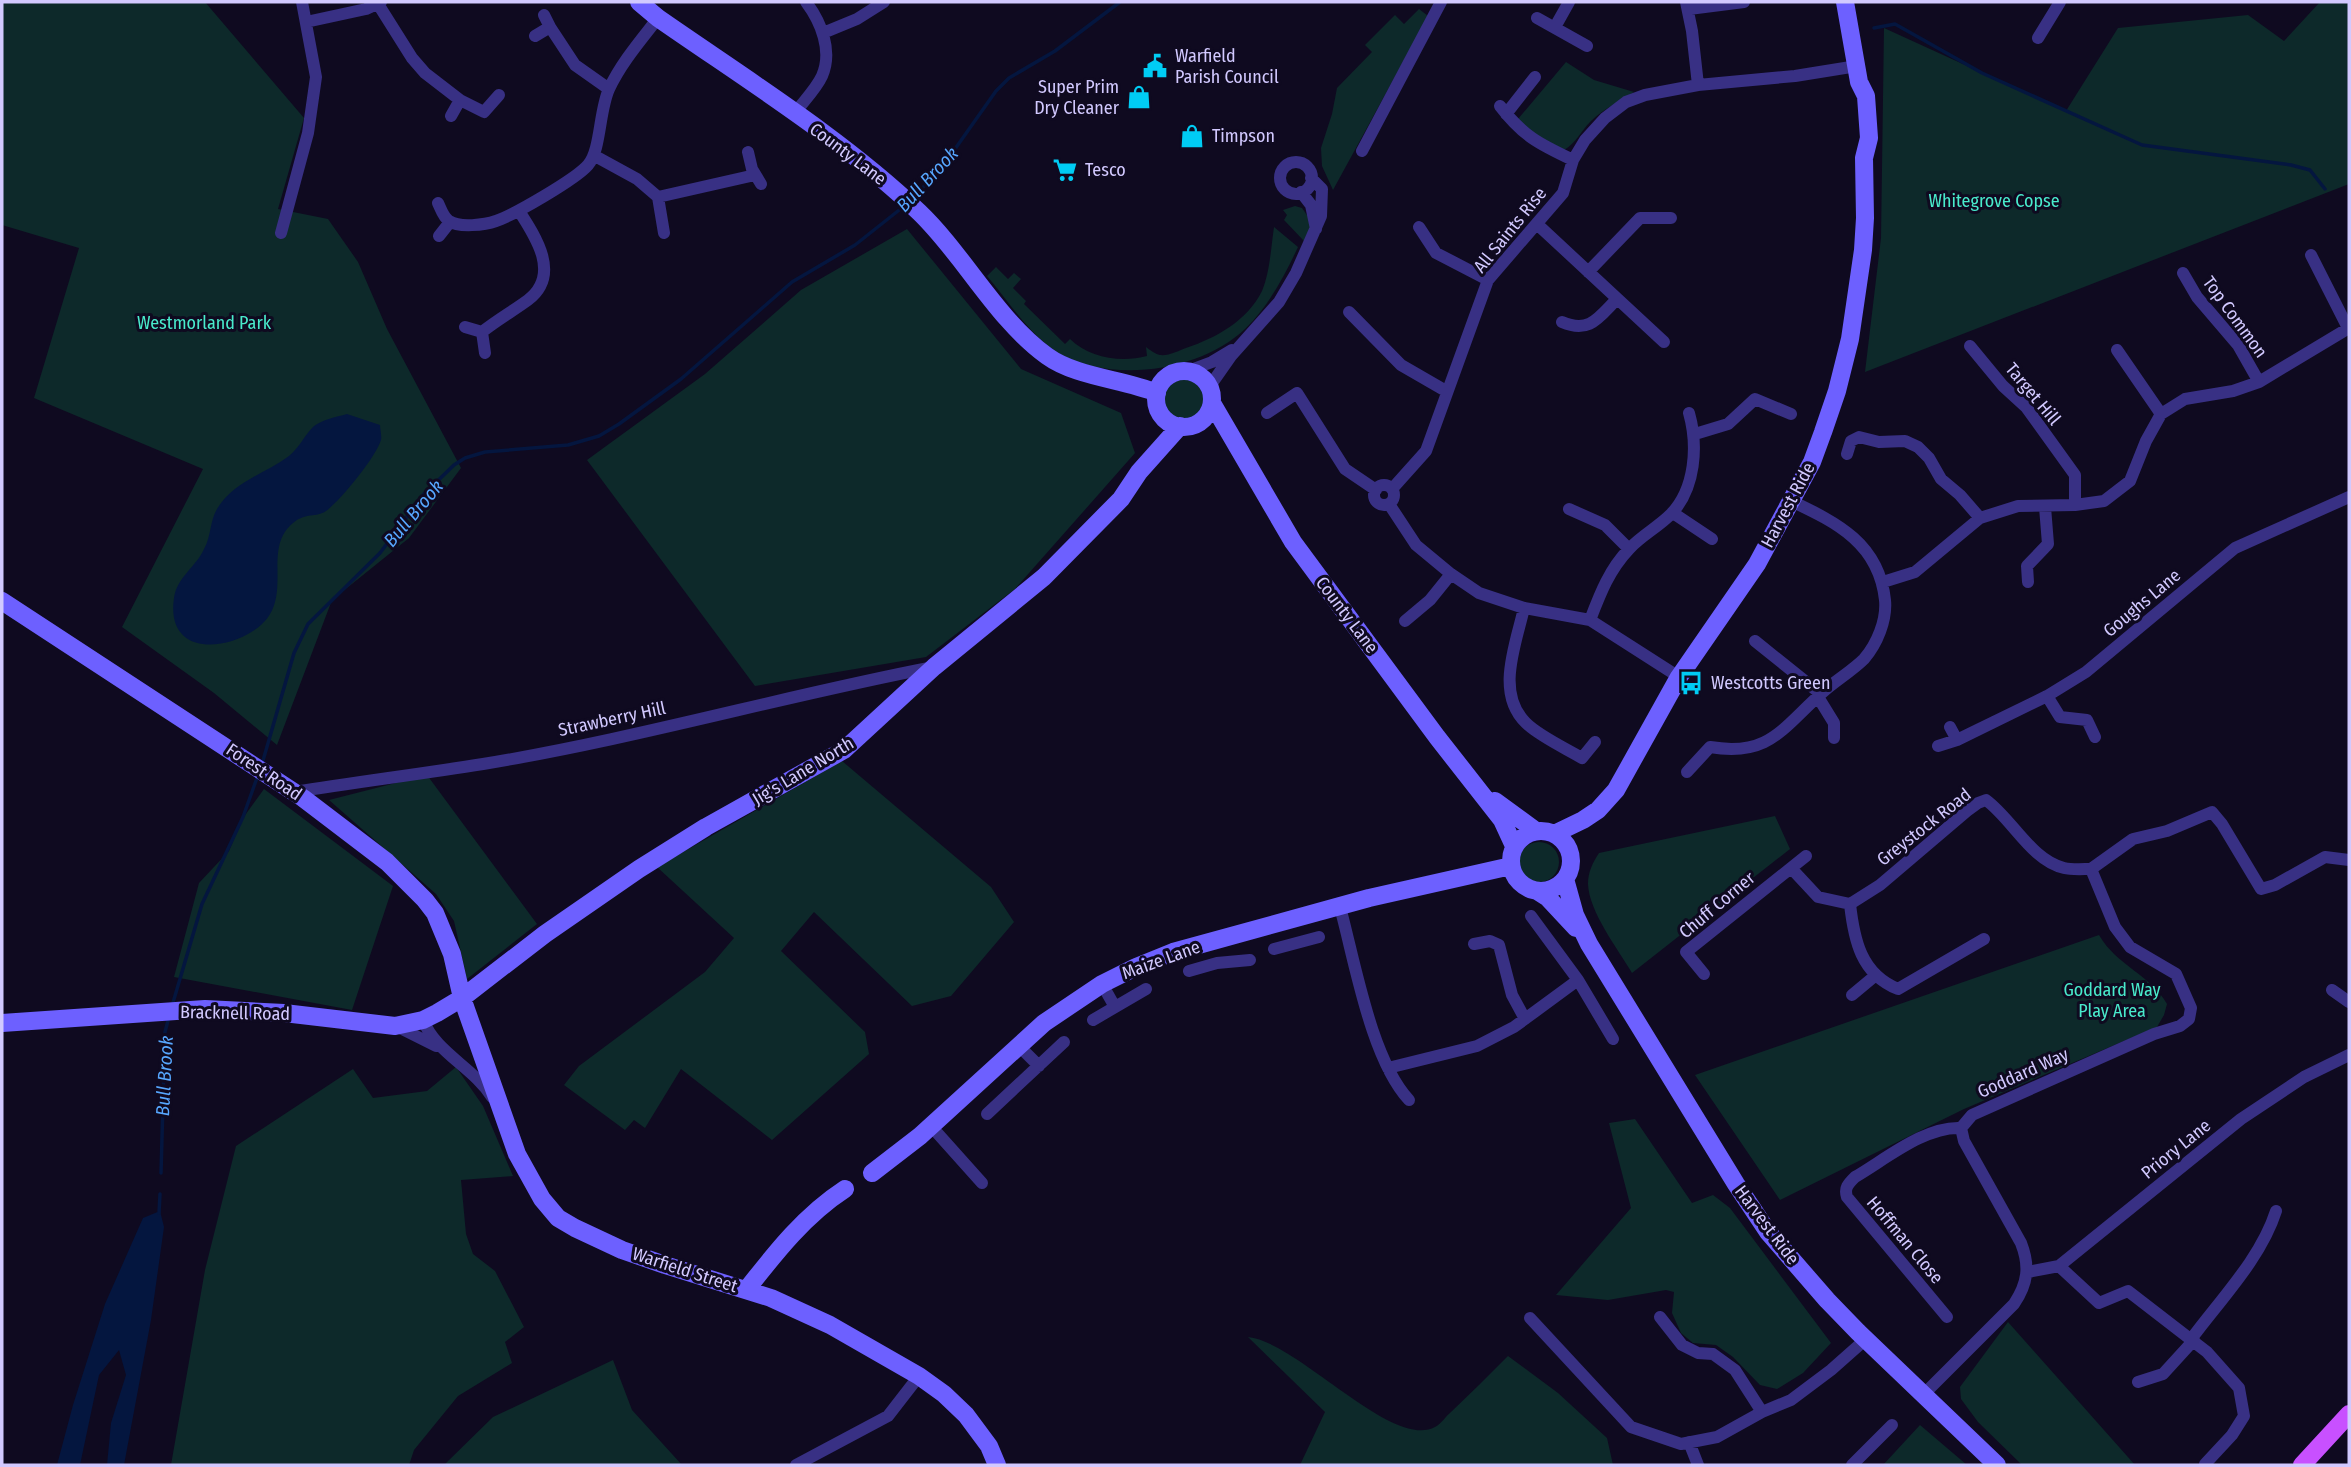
<svg xmlns="http://www.w3.org/2000/svg" width="2351" height="1467" font-family="'Fira Sans Condensed',sans-serif">
	<style>
		.green { fill: #0d292a }
		.water { fill: #04163f }
		.lines { fill: none; stroke-linecap: round; stroke-linejoin: round }
		.stream { stroke: #04163f; stroke-width: 3.5 }
		.street { stroke: #383084; stroke-width: 12 }
		.secondary { stroke: #6d60ff; stroke-width: 18 }
		.primary { stroke: #c850ff; stroke-width: 18 }
		.labels { text-anchor: middle; stroke-width: 6; stroke-linejoin: round; paint-order: stroke }
		.poi-label { font-size: 18px; fill: #d2c9ff; stroke: #0f0a20; text-anchor: start }
		.street-label { font-size: 18px; fill: #d2c9ff; stroke: #0f0a20 }
		.park-label { font-size: 18px; fill: #49ebcc; stroke: #0f0a20 }
		.water-label { font-size: 19px; font-style: italic; fill: #57a7ff; stroke: #0f0a20 }
	</style>
	<rect width="100%" height="100%" fill="#0f0a20"/>
	<path class="green" d="M2 2H205L304 118 278 209 328 219 358 262 387 329 461 468 409 538 332 600 277 745 214 693 122 627 203 469 34 398 79 248 2 225Z
		M2320 2H2346L2349 5V184L1865 372 1881 238 1884 28 2066 111 2118 28 2248 15 2284 41Z
		M1419 9 1428 16 1333 190 1322 166 1321 148 1332 114 1337 88 1372 52 1365 45 1395 15 1404 24Z
		M1566 62 1594 80 1634 92C1620 101 1603 109 1591 121 1581 131 1576 143 1564 150L1537 138 1518 119Z
		M1295 206 1302 208C1313 223 1312 224 1304 241L1284 220 1287 215 1283 210Z
		M1274 227 1298 247C1285 275 1268 307 1246 328 1202 371 1114 384 1060 354 1030 336 1009 302 987 276L996 267 1008 279 1014 273 1021 279 1013 288 1026 301 1024 304 1065 344 1070 339C1089 358 1121 363 1147 356L1146 347C1150 350 1155 354 1160 355 1169 356 1178 351 1186 348 1216 338 1247 321 1262 291 1270 272 1271 247 1274 227Z
		M907 229 1021 369 1121 413 1135 453 1015 589 926 657 755 686 587 460 705 374 801 290Z
		M1164 401a22 22 0 1 1 44 0a22 22 0 1 1-44 0Z
		M842 761 991 887 1014 922 951 996 912 1006 814 912 781 951 865 1032 869 1054 772 1140 681 1069 645 1128 634 1120 625 1130 564 1085 579 1066 705 972 734 938 657 867Z
		M427 775 537 924 467 979 454 921 436 894 329 800Z
		M264 789 393 886 352 1010 174 977 199 883 229 851 243 818Z
		M1775 816 1790 849 1632 973C1618 949 1589 912 1588 884 1588 872 1593 862 1599 853Z
		M1519 862a20 20 0 1 1 40 0a20 20 0 1 1-40 0Z
		M2099 935C2117 966 2150 974 2167 1004L2164 1015 2157 1027 1964 1109 1780 1200 1695 1075Z
		M456 1067 483 1106 513 1176 461 1180 466 1234 473 1254 495 1271 524 1327 505 1342 512 1363 458 1396 414 1450 409 1465H171L205 1270 236 1146 353 1069 373 1098 427 1091Z
		M1635 1119 1692 1203 1713 1195 1730 1208 1831 1343 1803 1373 1777 1389 1760 1385 1733 1357 1716 1345 1693 1343 1681 1333 1672 1313 1674 1292 1666 1290 1608 1300 1556 1295 1631 1208 1609 1123Z
		M2008 1322 2135 1465H2022L1978 1422 1961 1399 1960 1387Z
		M1248 1337C1298 1342 1392 1450 1435 1427 1441 1424 1446 1416 1451 1412 1470 1394 1489 1375 1508 1356L1558 1393 1607 1438 1613 1465H1300L1325 1412Z
		M613 1360 632 1410 682 1465H444L493 1417Z
		M1920 1425 1967 1465H1883Z"/>
	<path class="water" d="M347 414 380 425C380 429 382 436 381 440 376 457 340 501 326 511 316 518 306 512 293 523 259 551 299 602 253 631 219 653 166 652 174 598 177 577 196 567 204 549 211 537 210 520 217 509 234 481 265 474 289 456 299 448 304 436 313 427 321 420 336 417 347 414Z
		M160 1211 164 1227 151 1320 124 1465H107L111 1423 126 1375 119 1350 99 1375 80 1465H57L73 1405 105 1304 143 1218Z"/>
	<g class="lines">
		<path class="stream" d="M1874 28 1895 24 1982 73 2142 145 2291 165 2310 170 2325 189
			M913 197 938 173 996 91 1009 78 1055 51 1120 2
			M262 764 294 653 308 624 380 553 423 495 454 465 465 458 485 452 568 445 599 436 619 424 681 379 792 282 855 245 903 207
			M172 1006 202 904 243 817 258 775
			M161 1173 165 1032 169 1017
			M159 1213 160 1194"/>
		<path class="street" d="M1686 2 1692 31 1698 85
			M378 4 412 58 425 73 460 100 451 116
			M1689 9 1744 2
			M544 15 550 27
			M1537 18 1587 46
			M306 22 366 9 381 2
			M1555 27 1569 2
			M823 33 857 19 884 2
			M535 36 550 27 575 65 609 89
			M2038 38 2060 2
			M460 100 484 112 499 95
			M1500 106C1523 136 1539 144 1573 160
			M795 113C803 102 816 89 822 76 833 51 821 22 806 2
			M1506 114 1535 77
			M1362 151 1441 2
			M748 152 752 169 761 184
			M595 156 637 179 658 197 755 175
			M1280 178a16 16 0 1 1 32 0a16 16 0 1 1-32 0Z
			M1301 192 1311 205 1316 229
			M658 197 664 233
			M438 203C441 209 443 217 449 221 459 228 485 225 496 221 514 215 576 179 588 165 601 150 599 111 609 89 621 63 641 40 658 18
			M1538 225 1664 342
			M1419 227 1436 253 1488 280
			M281 233 308 133 316 77 302 2
			M439 236 450 222
			M2311 255 2348 328
			M1588 272 1640 218H1671
			M2183 273 2197 297 2238 345 2259 382
			M1349 312 1401 365 1446 391
			M1562 322C1590 334 1599 317 1617 299
			M465 327 482 332 485 353
			M482 332C497 320 513 311 528 300 561 275 536 237 519 211
			M1970 346 2003 386 2026 407 2075 475V505
			M2117 350 2161 414
			M1188 371 1212 362 1232 350
			M1210 386 1231 356 1279 302 1296 273 1321 216 1322 189 1311 178
			M1267 413 1297 393 1345 469 1376 490
			M1695 434 1728 424 1755 399 1791 414
			M1847 454 1851 441 1859 437 1879 442 1905 441 1918 447 1929 458 1941 479 1960 495 1980 518
			M1374 495a10 10 0 1 1 20 0a10 10 0 1 1-20 0Z
			M1392 489 1426 451 1488 280 1563 193 1573 160 1585 140 1605 118 1626 102 1645 95 1698 85 1795 76 1857 66
			M1389 504 1416 545 1451 574 1479 593 1524 608 1590 620 1679 677
			M1569 509 1605 525 1629 549
			M1673 513 1712 539
			M1883 582 1915 572 1980 518 2018 506 2075 505 2104 501 2130 481 2146 441 2161 414 2185 399 2233 391 2259 382 2349 328
			M2028 582 2027 566 2048 544 2045 507
			M1524 608C1516 644 1495 693 1526 723 1539 736 1565 748 1582 758L1595 742
			M1590 620C1600 594 1609 570 1629 549 1641 536 1658 527 1670 515 1696 489 1698 445 1689 413
			M1405 621 1430 600 1451 574
			M1755 641 1821 694
			M2047 696 2060 717 2087 720 2095 737
			M1818 697 1834 723V738
			M1950 727 1957 740
			M1938 746 1957 740 2047 696 2086 672 2235 548 2349 497
			M1687 772 1710 747C1770 757 1782 728 1823 692 1835 681 1852 671 1864 659 1877 644 1887 620 1885 600 1879 544 1838 523 1791 501
			M294 792C357 782 420 774 483 764 635 739 783 696 934 667
			M1791 868 1818 897 1850 904 1880 885 1967 811 1978 803 1986 800C2012 819 2032 861 2064 868 2072 870 2083 869 2091 869
			M2091 869 2133 839 2167 831 2212 812 2222 824 2261 889 2275 885 2325 857 2349 860
			M1850 904C1854 940 1861 974 1898 989L1984 939
			M1340 907C1355 962 1371 1059 1409 1100
			M1531 916 1578 980 1613 1039
			M1474 944 1490 941 1499 945 1512 995 1525 1019
			M1274 949 1319 937
			M1189 971 1217 963 1250 960
			M1704 974 1686 952 1806 856
			M1102 984 1115 1007
			M2332 990 2349 1002
			M1852 995 1876 975
			M423 1020C436 1053 473 1067 492 1097
			M1093 1020 1146 989
			M396 1026 436 1046
			M1019 1046 1039 1066
			M1388 1068 1477 1046 1514 1027 1578 980
			M987 1114 1064 1042
			M931 1126 982 1183
			M1961 1128 1972 1115 2154 1034 2180 1026 2189 1019 2191 1008 2176 974 2130 947 2115 927 2091 869
			M2059 1266 2099 1303 2128 1291 2207 1352 2239 1388 2244 1416 2232 1435 2205 1464
			M2028 1272 2059 1266 2241 1119 2304 1077 2349 1055
			M1660 1317 1682 1345 1698 1353 1713 1354 1735 1370 1762 1412
			M1947 1317 1847 1197C1844 1188 1848 1184 1855 1177 1886 1159 1925 1126 1961 1128
			M1530 1318 1631 1427 1681 1444 1717 1437 1762 1412 1791 1400 1831 1370 1866 1339
			M2192 1338C2221 1299 2261 1258 2276 1211
			M2138 1382 2163 1374 2194 1340
			M1923 1395 2014 1304C2028 1283 2030 1266 2021 1243L1964 1141 1961 1128
			M1689 1442 1698 1465
			M796 1465 888 1416 919 1376
			M1852 1465 1892 1425"/>
		<path class="secondary" d="M639 2 658 18C747 80 841 138 919 212 964 255 996 319 1047 356 1076 377 1122 379 1157 393
			M1156 399a28 28 0 1 1 56 0a28 28 0 1 1-56 0Z
			M1212 403 1293 542 1437 737 1502 820 1514 846
			M2 601 303 798 387 862 425 900 435 913 452 954 462 998 517 1154 542 1199 558 1218 575 1228 622 1250 665 1265 771 1298 830 1325 919 1376 944 1394 966 1415 989 1446 997 1465
			M1495 801 1536 831
			M1511 861a30 30 0 1 1 60 0a30 30 0 1 1-60 0Z
			M1554 834 1583 820 1598 810 1616 790 1679 677 1757 564 1812 462 1823 432 1837 391 1850 339 1863 250 1865 218 1864 158 1869 138 1866 96 1859 82 1845 2
			M1565 879 1575 915 1589 944 1736 1184 1768 1232 1827 1300 1858 1332 1997 1465
			M1537 891 1548 898 1576 928
			M2 1023 205 1009 284 1013 395 1026 423 1020 437 1013 462 998 545 934 639 869 706 827 844 750 934 667 1044 577 1121 499 1139 472 1180 426
			M872 1173 920 1136 1044 1023 1102 984 1136 967 1173 952 1369 898 1511 866
			M747 1289C776 1252 805 1215 845 1189"/>
		<path class="primary" d="M2302 1465 2349 1414"/>
	</g>
	<defs>
		<g id="civic-bare" transform="scale(1.89)"><path d="M-.6-6.5H3V-4.5H.6V-3L4-1V1h2V6H-6V1h2V-1L-.6-3ZM-1.2 2.5V6h2.4V2.5Z" fill="#00ccf4" stroke="#0f0a20" stroke-width="2.5" paint-order="stroke"/></g>
		<g id="shop-bare" transform="scale(1.89)"><path d="M-5-2.5h2.3a2.7 3.5 0 0 1 5.4 0H5L5.5 6h-11ZM-1.5-2.5h3a1.5 2.3 0 0 0-3 0Z" fill="#00ccf4" stroke="#0f0a20" stroke-width="2.5" paint-order="stroke"/></g>
		<g id="supermarket-bare" transform="scale(1.89)"><path d="M-6-5.5h2.5l.6 2H6L4.5 2H-2.5L-4.4-4H-6ZM-1.5 3.2a1.3 1.3 0 1 0 .1 0ZM3 3.2a1.3 1.3 0 1 0 .1 0Z" fill="#00ccf4" stroke="#0f0a20" stroke-width="2.5" paint-order="stroke"/></g>
		<g id="bus-bare" transform="scale(1.89)"><path d="M-5-6H5V4H4V6H2V4H-2V6H-4V4H-5ZM-3.5-4V0h7V-4ZM-3.5 1.2v1.5H-2V1.2ZM2 1.2v1.5H3.5V1.2Z" fill="#00ccf4" stroke="#0f0a20" stroke-width="2.5" paint-order="stroke"/></g>
	</defs>
	<g fill-rule="evenodd">
		<use href="#civic-bare" x="1155" y="66"/>
		<use href="#shop-bare" x="1139" y="97"/>
		<use href="#shop-bare" x="1192" y="136"/>
		<use href="#supermarket-bare" x="1065" y="170"/>
		<use href="#bus-bare" x="1691" y="683"/>
	</g>
	<g class="labels">
		<g class="poi-label">
			<text x="1175" y="62">Warfield<tspan x="1175" dy="21">Parish Council</tspan></text>
			<text x="1119" y="93" text-anchor="end">Super Prim<tspan x="1119" dy="21">Dry Cleaner</tspan></text>
			<text x="1212" y="142">Timpson</text>
			<text x="1085" y="176">Tesco</text>
			<text x="1711" y="689">Westcotts Green</text>
		</g>
		<g class="street-label">
			<text transform="translate(848 154) rotate(37)" y="6">County Lane</text>
			<text transform="translate(1510 230) rotate(-51)" y="6">All Saints Rise</text>
			<text transform="translate(2235 317) rotate(54)" y="6">Top Common</text>
			<text transform="translate(2033 394) rotate(50)" y="6">Target Hill</text>
			<text transform="translate(1788 505) rotate(-62)" y="6">Harvest Ride</text>
			<text transform="translate(2142 603) rotate(-40)" y="6">Goughs Lane</text>
			<text transform="translate(1347 615) rotate(53)" y="6">County Lane</text>
			<text transform="translate(612 719) rotate(-12)" y="6">Strawberry Hill</text>
			<text transform="translate(803 771) rotate(-31)" y="6">Jig's Lane North</text>
			<text transform="translate(264 772) rotate(34)" y="6">Forest Road</text>
			<text transform="translate(1924 827) rotate(-38)" y="6">Greystock Road</text>
			<text transform="translate(1717 905) rotate(-40)" y="6">Chuff Corner</text>
			<text transform="translate(1161 960) rotate(-20)" y="6">Maize Lane</text>
			<text transform="translate(235 1013) rotate(1)" y="6">Bracknell Road</text>
			<text transform="translate(2023 1073) rotate(-24)" y="6">Goddard Way</text>
			<text transform="translate(2176 1149) rotate(-39)" y="6">Priory Lane</text>
			<text transform="translate(1767 1225) rotate(53)" y="6">Harvest Ride</text>
			<text transform="translate(1905 1240) rotate(50)" y="6">Hoffman Close</text>
			<text transform="translate(685 1270) rotate(18)" y="6">Warfield Street</text>
		</g>
		<g class="park-label">
			<text x="1994" y="207">Whitegrove Copse</text>
			<text x="204" y="329">Westmorland Park</text>
			<text x="2112" y="996">Goddard Way<tspan x="2112" dy="21">Play Area</tspan></text>
		</g>
		<g class="water-label">
			<text transform="translate(927 179) rotate(-47)" y="7">Bull Brook</text>
			<text transform="translate(413 513) rotate(-50)" y="7">Bull Brook</text>
			<text transform="translate(164 1076) rotate(-87)" y="7">Bull Brook</text>
		</g>
	</g>
	<rect width="2351" height="1467" fill="none" stroke="#d2c9ff" stroke-width="7"/>
</svg>
